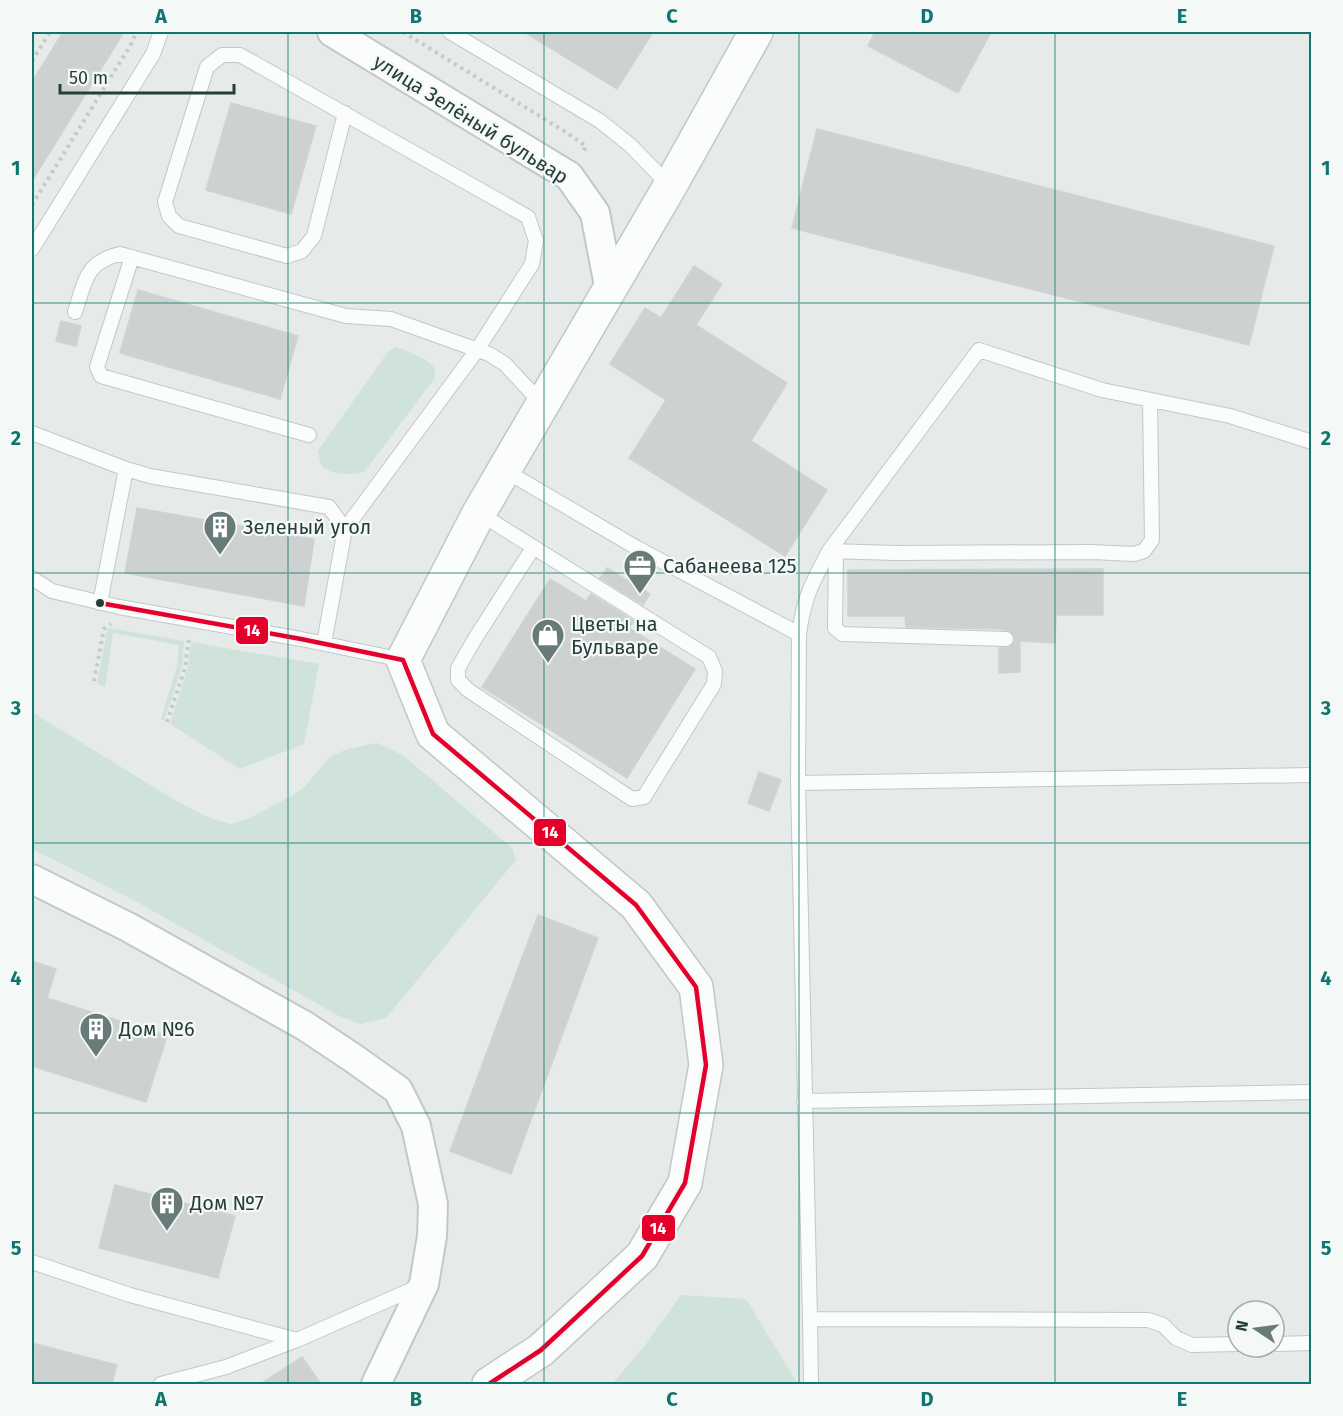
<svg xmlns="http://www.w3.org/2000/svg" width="1343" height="1416" font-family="'Fira Sans',sans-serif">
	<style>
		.green { fill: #cfe3da }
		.building { fill: #cdd2d1; stroke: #ced4d3; stroke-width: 1.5 }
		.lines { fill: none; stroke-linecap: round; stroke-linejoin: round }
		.service-casing { stroke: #c3c8c7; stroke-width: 16 }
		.minor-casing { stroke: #c3c8c7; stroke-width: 32 }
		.secondary-casing { stroke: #c1c8c7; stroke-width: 36 }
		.path { stroke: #c2caca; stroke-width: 4; stroke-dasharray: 3 4.5; stroke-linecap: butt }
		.service { stroke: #fbfcfc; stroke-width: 14 }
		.minor { stroke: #fbfcfc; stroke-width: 28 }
		.secondary { stroke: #fbfcfc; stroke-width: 33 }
		.bus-1-casing { stroke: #f4f9f8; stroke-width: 9 }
		.bus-1 { stroke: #e4002b; stroke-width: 4.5 }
		.grid { fill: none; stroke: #0f766e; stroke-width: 1.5; stroke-opacity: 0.55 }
		.bus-dot { fill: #243e3c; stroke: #f4f9f8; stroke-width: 2 }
		.labels { text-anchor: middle; stroke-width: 4.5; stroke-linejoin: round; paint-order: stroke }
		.street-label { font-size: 20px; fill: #243e3c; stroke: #f4f9f8 }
		.poi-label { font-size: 20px; fill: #243e3c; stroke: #f4f9f8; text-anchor: start }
		.line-badge { stroke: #f4f9f8; stroke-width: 2 }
		.badge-label { font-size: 16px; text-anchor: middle; font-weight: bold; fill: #fff }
		.neatline { fill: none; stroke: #0f766e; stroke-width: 2 }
		.grid-label { font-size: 20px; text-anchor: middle; font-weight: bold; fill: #0f766e }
	</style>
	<rect width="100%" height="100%" fill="#e6ebea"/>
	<path class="green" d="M395 347C404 349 430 359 434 368 435 370 435 376 435 378L365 471C357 476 328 475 322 466 319 461 319 456 318 451L387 353Z
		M109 628 184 641 182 667 164 721 161 719 177 666 179 645 113 633 105 687 97 683 107 631Z
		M191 642 319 664 304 744 240 769 170 724 188 667Z
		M32 712 173 799 207 817 231 824 248 819 293 795 304 787 330 757 347 749 378 743 404 756 512 848 516 860 386 1018 361 1024 339 1016 135 901 32 849Z
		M681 1295 746 1299 798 1384H612L646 1344Z"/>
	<path class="building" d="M63 32H124L32 181V82Z
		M524 32H653L617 89Z
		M875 32H991L958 93 868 46Z
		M231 103 316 126 291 214 206 190Z
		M817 129 1274 246 1249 345 792 228Z
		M694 266 722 284 696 325 787 383 751 441 827 490 785 556 629 458 666 400 610 364 645 308 661 318Z
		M138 290 298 336 280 399 120 353Z
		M61 321 81 326 76 346 56 341Z
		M137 508 314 539 304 606 125 573Z
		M607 568 650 594 643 605 600 578Z
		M1103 569V615H1056L1055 643 1020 641V672L999 673V648L1010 647 1015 640 1010 631 999 629 906 627 905 616H848V570Z
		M550 579 586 601 591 594 634 621 629 628 695 669 627 778 482 687Z
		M759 772 781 780 769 811 748 803Z
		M538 915 598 938 511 1174 450 1151Z
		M32 961 56 969 47 998 167 1036 146 1102 32 1066Z
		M115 1185 235 1216 218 1278 99 1248Z
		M32 1343 117 1365 112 1384H32Z
		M302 1357 321 1384H260Z"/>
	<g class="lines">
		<g class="service-casing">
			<path id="service" d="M450 32 600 121 630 145 670 186
				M32 249 153 54 161 32
				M132 257 97 367 101 376 309 435
				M75 312C85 282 85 262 120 254L346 316 391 319 489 354 505 364 542 404
				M32 433 126 469 150 476 329 507 345 529 324 643
				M504 470 637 548 799 634 798 783 810 1319 1148 1320 1163 1325 1176 1338 1192 1345 1238 1344
				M479 513 709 657 715 671 714 684 644 797 632 799 468 690 458 680V668L476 637 533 548
				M345 529 477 350 532 264 536 241 528 217 240 55H222L207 67 165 202 169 216 179 226 287 256 302 251 314 236 345 113
				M829 551 895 553 1091 552 1134 554 1144 551 1152 540 1150 400
				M836 551 835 628 842 634 1006 639
				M32 578 52 591 119 607 301 639 403 660
				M100 603 126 469
				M799 634C804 597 812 583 829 551L979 350 1102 390 1230 416 1312 442
				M798 783 1312 775
				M804 1101 1312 1092
				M32 1262 130 1295 297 1340
				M810 1319 811 1384
				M1274 1344 1312 1343
				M161 1384 226 1367 297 1340 420 1286"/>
		</g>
		<g class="minor-casing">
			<path id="minor" d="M332 32 569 176 595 213 610 291
				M32 879 128 927 305 1026 353 1058 398 1090 416 1126 433 1204 432 1236 424 1284 376 1384"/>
		</g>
		<g class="secondary-casing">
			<path id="secondary" d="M489 1384 541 1350 642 1256 685 1183 706 1065 696 987 636 905 433 734 403 660 479 513 670 186 756 32"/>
		</g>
		<path class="path" d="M403 32 564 131 586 146 582 154
			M32 61 50 32
			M32 205 133 41 136 32
			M94 681 104 629 111 624
			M167 722 185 668 189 637"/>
		<use href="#service" class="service"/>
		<use href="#minor" class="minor"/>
		<use href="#secondary" class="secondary"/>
		<g class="bus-1-casing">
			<path id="bus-1" d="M100 603 301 639 403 660
				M403 660 433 734 636 905 696 987 706 1065 685 1183 642 1256 541 1350 489 1384"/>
		</g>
		<use href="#bus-1" class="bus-1"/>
	</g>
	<path class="grid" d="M288 32V1384M544 32V1384M799 32V1384M1055 32V1384M32 303H1312M32 573H1312M32 843H1312M32 1113H1312"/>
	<defs>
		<g id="building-pin" transform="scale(1.725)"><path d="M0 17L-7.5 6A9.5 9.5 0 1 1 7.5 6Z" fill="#687b79" stroke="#f4f9f8"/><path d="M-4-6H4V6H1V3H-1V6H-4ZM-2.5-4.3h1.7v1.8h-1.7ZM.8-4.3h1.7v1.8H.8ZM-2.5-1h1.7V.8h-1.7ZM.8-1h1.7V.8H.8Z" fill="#fff"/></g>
		<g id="office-pin" transform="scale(1.725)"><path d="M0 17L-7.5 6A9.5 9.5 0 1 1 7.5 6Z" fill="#687b79" stroke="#f4f9f8"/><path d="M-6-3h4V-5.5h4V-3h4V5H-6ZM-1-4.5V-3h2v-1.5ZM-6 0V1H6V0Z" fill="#fff"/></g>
		<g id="shop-pin" transform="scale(1.725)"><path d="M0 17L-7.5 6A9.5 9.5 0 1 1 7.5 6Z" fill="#687b79" stroke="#f4f9f8"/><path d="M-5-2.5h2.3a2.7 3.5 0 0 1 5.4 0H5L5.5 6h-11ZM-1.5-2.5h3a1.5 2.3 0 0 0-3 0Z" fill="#fff"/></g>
	</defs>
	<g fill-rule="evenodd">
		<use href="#building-pin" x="220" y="527"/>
		<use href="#office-pin" x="640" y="566"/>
		<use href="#shop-pin" x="548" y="635"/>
		<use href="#building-pin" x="96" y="1029"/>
		<use href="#building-pin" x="167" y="1203"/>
	</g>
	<circle class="bus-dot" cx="100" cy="603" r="5"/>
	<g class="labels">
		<g class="street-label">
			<text transform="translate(471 119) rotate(32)" y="7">улица Зелёный бульвар</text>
		</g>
		<g class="poi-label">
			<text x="243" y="534">Зеленый угол</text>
			<text x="663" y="573">Сабанеева 125</text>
			<text x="571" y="631">Цветы на<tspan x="571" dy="23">Бульваре</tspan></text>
			<text x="119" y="1036">Дом №6</text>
			<text x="190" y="1210">Дом №7</text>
		</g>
	</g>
	<g class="line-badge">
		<rect x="235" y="616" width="34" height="29" rx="6" fill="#e4002b"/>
		<rect x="533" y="818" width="34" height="29" rx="6" fill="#e4002b"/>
		<rect x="641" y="1214" width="35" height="28" rx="6" fill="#e4002b"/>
	</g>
	<g class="badge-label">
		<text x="252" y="636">14</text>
		<text x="550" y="838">14</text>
		<text x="658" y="1234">14</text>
	</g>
	<rect width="1343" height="1416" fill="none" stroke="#f4f9f8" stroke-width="66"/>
	<g transform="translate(1256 1329) rotate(283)"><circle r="28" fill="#f4f9f8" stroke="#a1aead" stroke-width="1.5"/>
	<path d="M0-4.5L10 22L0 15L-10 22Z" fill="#687b79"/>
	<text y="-9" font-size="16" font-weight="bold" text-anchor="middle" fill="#243e3c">N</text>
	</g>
	<path d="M60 84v9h174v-9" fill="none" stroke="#243e3c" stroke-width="3"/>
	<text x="69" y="84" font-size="18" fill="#243e3c" stroke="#f4f9f8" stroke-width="4.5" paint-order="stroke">50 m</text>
	<rect x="33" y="33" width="1277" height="1350" class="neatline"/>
	<g class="grid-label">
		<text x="161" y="23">A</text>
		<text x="416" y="23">B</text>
		<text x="672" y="23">C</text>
		<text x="927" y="23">D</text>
		<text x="1182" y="23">E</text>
		<text x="16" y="175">1</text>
		<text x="1326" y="175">1</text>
		<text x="16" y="445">2</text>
		<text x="1326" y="445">2</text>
		<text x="16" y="715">3</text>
		<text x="1326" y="715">3</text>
		<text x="16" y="985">4</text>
		<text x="1326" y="985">4</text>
		<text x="16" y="1255">5</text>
		<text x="1326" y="1255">5</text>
		<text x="161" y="1406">A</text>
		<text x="416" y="1406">B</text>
		<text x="672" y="1406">C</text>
		<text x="927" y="1406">D</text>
		<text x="1182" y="1406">E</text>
	</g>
</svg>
